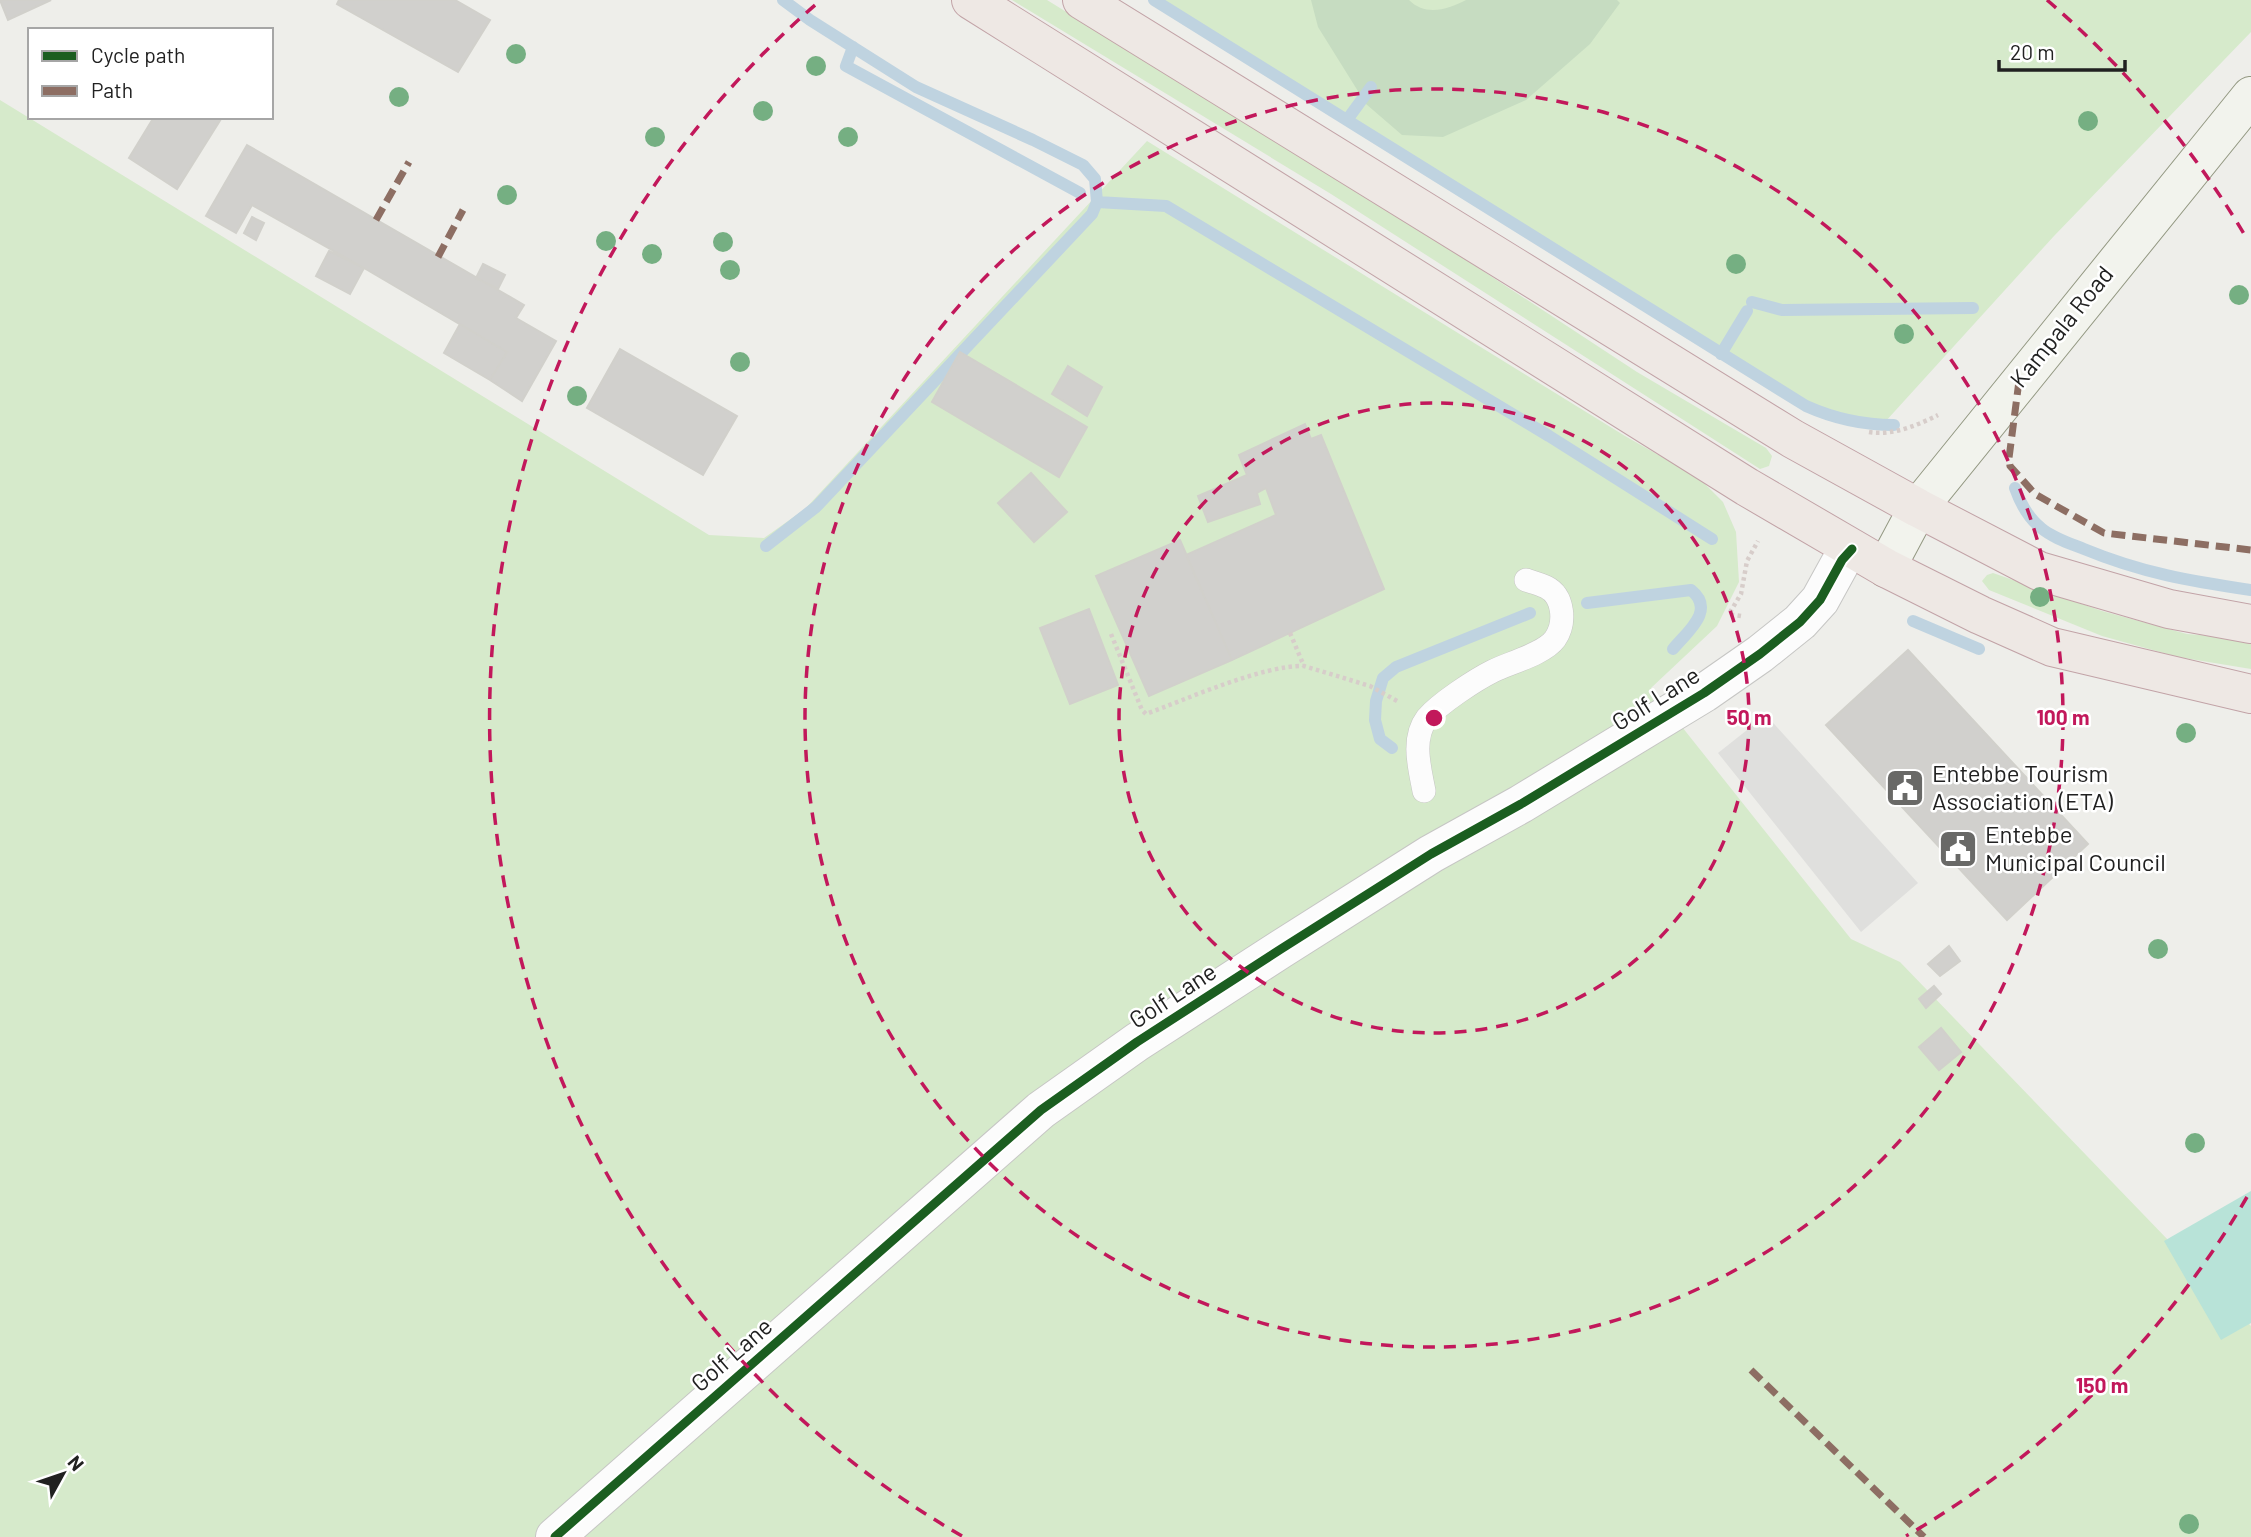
<svg xmlns="http://www.w3.org/2000/svg" width="2251" height="1537" font-family="Barlow,sans-serif">
	<style>
		.grass { fill: #d6eacb }
		.forest { fill: #c6dcc1 }
		.pitch { fill: #b8e3d8 }
		.parking { fill: #dfdfdd }
		.lines { fill: none; stroke-linecap: round; stroke-linejoin: round }
		.stream { stroke: #bfd3e0; stroke-width: 12 }
		.building { fill: #d1d0cd; stroke: #d1d0cb; stroke-width: 2 }
		.service-casing { stroke: #c6c6c4; stroke-width: 24 }
		.minor-casing { stroke: #c6c6c4; stroke-width: 40 }
		.secondary-casing { stroke: #939882; stroke-width: 40 }
		.trunk-casing { stroke: #c2a3a7; stroke-width: 40 }
		.path { stroke: #d7cdca; stroke-width: 4.5; stroke-dasharray: 3.5 3.5; stroke-linecap: butt }
		.service { stroke: #fcfcfc; stroke-width: 23 }
		.minor { stroke: #fcfcfc; stroke-width: 38 }
		.secondary { stroke: #f2f3ed; stroke-width: 38 }
		.trunk { stroke: #eee8e4; stroke-width: 38 }
		.quiet { stroke: #8d6e63; stroke-width: 7; stroke-dasharray: 14 7; stroke-linecap: butt }
		.cycleway-casing { stroke: #fff; stroke-width: 13 }
		.cycleway { stroke: #1b5e20; stroke-width: 9 }
		.tree { fill: #75af82 }
		.ring { fill: none; stroke: #c2185b; stroke-width: 3.5; stroke-dasharray: 12 9 }
		.labels { text-anchor: middle; stroke-width: 5; stroke-linejoin: round; paint-order: stroke }
		.street-label { font-size: 24px; fill: #212121; stroke: #fff }
		.poi-label { font-size: 24px; fill: #212121; stroke: #fff; text-anchor: start }
		.centre { fill: #c2185b; stroke: #fff; stroke-width: 3.5 }
		.ring-label { font-size: 21px; text-anchor: middle; font-weight: bold; fill: #c2185b; stroke: #fff; stroke-width: 5; stroke-linejoin: round; paint-order: stroke }
	</style>
	<rect width="100%" height="100%" fill="#eeeeea"/>
	<path class="grass" d="M1012 0H1047L1442 244 1637 372 1766 448 1772 456 1769 466 1760 469 1331 194Z
		M1157 0H2251V32L2054 236 1885 422C1830 428 1769 380 1725 353L1751 309 1748 306 1722 351 1352 120 1377 83 1373 80 1346 117Z
		M0 100 709 535 764 538 805 509 1147 141 1625 436 1699 478 1723 502 1736 532 1739 582 1717 626 1651 688 1851 939 1900 962 2251 1326V1537H0Z
		M1993 573 2102 611 2187 634 2251 639V669L2178 657 2102 636 1989 590 1982 581 1987 575Z"/>
	<path class="forest" d="M1311 0H1409C1426 17 1448 9 1466 0H1617L1620 3 1590 44 1526 100 1443 137 1402 135 1366 104 1318 27Z"/>
	<path class="pitch" d="M2251 1191V1323L2221 1340 2164 1241Z"/>
	<path class="parking" d="M1766 715 1918 883 1861 932 1718 753Z"/>
	<g class="lines">
		<path class="stream" d="M1154 0 1806 406C1835 419 1862 425 1894 425
			M853 47 846 66 1080 193
			M1347 120 1371 87
			M1097 202 1166 206 1549 436 1712 539
			M1752 302 1782 310 1973 308
			M1721 354 1747 311
			M2015 488C2020 502 2028 518 2041 528 2053 538 2069 543 2084 549 2142 573 2190 581 2251 590
			M766 546 816 507 1092 214 1097 202 1095 179 1083 165 1033 140 916 87 810 20 783 0
			M1587 603 1691 590C1716 610 1688 631 1673 649
			M1913 621 1979 649
			M1392 748 1380 739 1375 720 1376 701 1383 678 1396 667 1530 613"/>
	</g>
	<path class="building" d="M0 0H51L8 20Z
		M339 0H455L490 20 458 72 337 4Z
		M154 117 221 119 177 189 129 158Z
		M247 145 524 305 516 318 556 341 522 401 490 380 507 352 364 268 252 205 236 233 206 216Z
		M252 217 264 223 256 240 244 233Z
		M329 251 364 268 350 294 316 276Z
		M483 264 505 275 498 289 476 278Z
		M460 324 507 352 490 380 444 353Z
		M620 349 737 416 703 475 587 408Z
		M960 352 1087 427 1059 477 932 402Z
		M1068 366 1102 387 1087 416 1052 394Z
		M1305 424 1311 439 1321 435 1384 589 1232 660 1186 555 1276 515 1266 488 1257 493 1260 504 1208 522 1198 496 1247 475 1239 455Z
		M1031 473 1067 512 1034 542 998 503Z
		M1180 540 1232 660 1149 696 1096 576Z
		M1089 609 1118 685 1070 704 1040 628Z
		M1908 650 2088 844 2007 920 1826 725Z
		M1949 946 1960 961 1940 976 1928 964Z
		M1934 986 1941 994 1926 1008 1919 999Z
		M1941 1028 1961 1052 1939 1070 1919 1047Z"/>
	<g class="lines">
		<g class="service-casing">
			<path id="service" d="M1424 791C1420 769 1411 739 1427 718 1440 703 1475 680 1493 671 1509 663 1544 654 1555 639 1566 623 1564 596 1546 587 1540 584 1532 582 1526 580"/>
		</g>
		<g class="minor-casing">
			<path id="minor" d="M555 1537 1041 1110 1137 1042 1281 949 1431 854 1521 804 1704 693 1760 654 1800 622 1820 600 1842 560 1852 549"/>
		</g>
		<g class="secondary-casing">
			<path id="secondary" d="M1886 568 1918 508 2251 96"/>
		</g>
		<g class="trunk-casing">
			<path id="trunk" d="M971 0 1747 487 1886 568 1980 615 2052 647 2251 694
				M1082 0 1793 439 1918 508 2039 571 2169 609 2251 624"/>
		</g>
		<path class="path" d="M1869 432C1892 436 1918 425 1938 415
			M1741 616 1729 614 1741 594 1747 561 1758 541
			M1290 633 1304 666
			M1111 634 1142 710 1146 714C1187 699 1263 665 1304 666L1370 686 1399 702"/>
		<use href="#service" class="service"/>
		<use href="#minor" class="minor"/>
		<use href="#secondary" class="secondary"/>
		<use href="#trunk" class="trunk"/>
		<path class="quiet" d="M376 220 409 162
			M438 257 463 210
			M2019 381 2009 458 2010 466 2035 494 2104 533 2251 550
			M1751 1370 1924 1537"/>
		<g class="cycleway-casing">
			<path id="cycleway" d="M555 1537 1041 1110 1137 1042 1281 949 1431 854 1521 804 1704 693 1760 654 1800 622 1820 600 1842 560 1852 549"/>
		</g>
		<use href="#cycleway" class="cycleway"/>
	</g>
	<g class="tree">
		<circle cx="516" cy="54" r="10"/>
		<circle cx="816" cy="66" r="10"/>
		<circle cx="399" cy="97" r="10"/>
		<circle cx="763" cy="111" r="10"/>
		<circle cx="2088" cy="121" r="10"/>
		<circle cx="655" cy="137" r="10"/>
		<circle cx="848" cy="137" r="10"/>
		<circle cx="507" cy="195" r="10"/>
		<circle cx="606" cy="241" r="10"/>
		<circle cx="723" cy="242" r="10"/>
		<circle cx="652" cy="254" r="10"/>
		<circle cx="1736" cy="264" r="10"/>
		<circle cx="730" cy="270" r="10"/>
		<circle cx="2239" cy="295" r="10"/>
		<circle cx="1904" cy="334" r="10"/>
		<circle cx="740" cy="362" r="10"/>
		<circle cx="577" cy="396" r="10"/>
		<circle cx="2040" cy="597" r="10"/>
		<circle cx="2186" cy="733" r="10"/>
		<circle cx="2158" cy="949" r="10"/>
		<circle cx="2195" cy="1143" r="10"/>
		<circle cx="2189" cy="1524" r="10"/>
	</g>
	<g class="ring">
		<circle cx="1434" cy="718" r="315"/>
		<circle cx="1434" cy="718" r="629"/>
		<path d="M2247 1197A944 944 0 0 1 1906 1536M962 1536A944 944 0 0 1 821 0M2047 0A944 944 0 0 1 2247 239"/>
	</g>
	<defs>
		<g id="civic-square" transform="scale(2.0125)"><rect x="-9" y="-9" width="18" height="18" rx="4" fill="#696967" stroke="#fff"/><path d="M-.6-6.5H3V-4.5H.6V-3L4-1V1h2V6H-6V1h2V-1L-.6-3ZM-1.2 2.5V6h2.4V2.5Z" fill="#fff"/></g>
	</defs>
	<g fill-rule="evenodd">
		<use href="#civic-square" x="1905" y="788"/>
		<use href="#civic-square" x="1958" y="849"/>
	</g>
	<g class="labels">
		<g class="street-label">
			<text transform="translate(2062 327) rotate(-51)" y="8">Kampala Road</text>
			<text transform="translate(1656 699) rotate(-32)" y="8">Golf Lane</text>
			<text transform="translate(1173 996) rotate(-33)" y="8">Golf Lane</text>
			<text transform="translate(732 1355) rotate(-41)" y="8">Golf Lane</text>
		</g>
		<g class="poi-label">
			<text x="1932" y="782">Entebbe Tourism<tspan x="1932" dy="28">Association (ETA)</tspan></text>
			<text x="1985" y="843">Entebbe<tspan x="1985" dy="28">Municipal Council</tspan></text>
		</g>
	</g>
	<circle cx="1434" cy="718" r="10" class="centre"/>
	<g class="ring-label">
		<text x="1749" y="725">50 m</text>
		<text x="2063" y="725">100 m</text>
		<text x="2102" y="1393">150 m</text>
	</g>
	<rect x="28" y="28" width="245" height="91" fill="#ffffff" stroke="#a6a6a6" stroke-width="2"/>
	<rect x="42" y="51" width="35" height="10" fill="#1b5e20" stroke="#a6a6a6" stroke-width="2"/>
	<text x="91" y="63" font-size="21" fill="#212121">Cycle path</text>
	<rect x="42" y="86" width="35" height="10" fill="#8d6e63" stroke="#a6a6a6" stroke-width="2"/>
	<text x="91" y="98" font-size="21" fill="#212121">Path</text>
	<g transform="translate(63 1474) rotate(50)" stroke="#ffffff" stroke-width="5" paint-order="stroke">
	<path d="M0-5L12 26L0 18L-12 26Z" fill="#212121"/>
	<text y="-10" font-size="19" font-weight="bold" text-anchor="middle" fill="#212121">N</text>
	</g>
	<path d="M1999 60v10h126v-10" fill="none" stroke="#212121" stroke-width="3.5"/>
	<text x="2010" y="60" font-size="21" fill="#212121" stroke="#ffffff" stroke-width="5" paint-order="stroke">20 m</text>
</svg>
